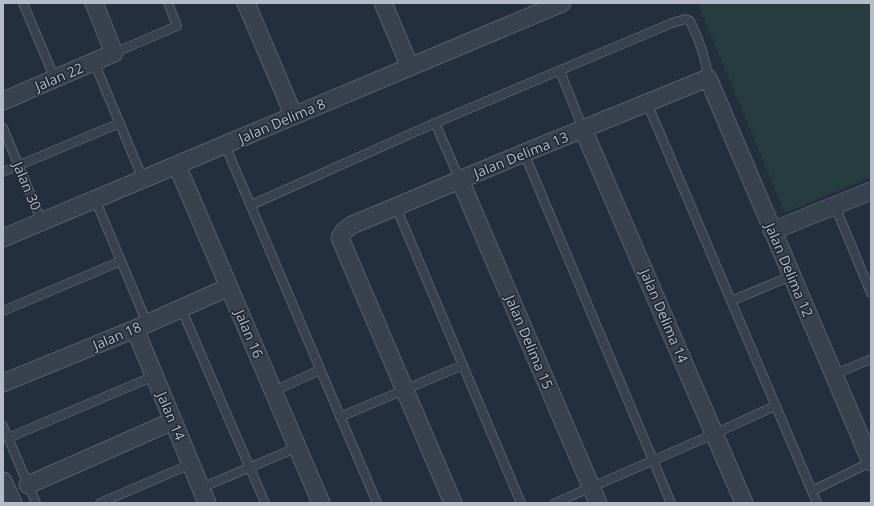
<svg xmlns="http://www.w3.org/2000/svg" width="874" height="506" font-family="'Open Sans',sans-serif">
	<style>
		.green { fill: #263c3f }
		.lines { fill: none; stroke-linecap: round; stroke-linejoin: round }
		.lane-casing { stroke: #565f6c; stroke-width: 10 }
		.street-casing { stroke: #565f6c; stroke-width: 19 }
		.lane { stroke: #38414e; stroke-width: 8 }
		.street { stroke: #38414e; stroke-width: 17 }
		.labels { text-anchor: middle; stroke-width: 3; stroke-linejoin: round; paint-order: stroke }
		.street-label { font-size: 14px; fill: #b4bcc9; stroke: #1d2633 }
	</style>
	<rect width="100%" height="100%" fill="#242f3e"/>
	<path class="green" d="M701 3H871V177L785 213 698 4Z"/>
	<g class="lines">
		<g class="lane-casing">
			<path id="lane" d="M23 3 55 79
				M114 53 177 26 168 3
				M94 62 143 179
				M560 71 583 129
				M647 103 817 503
				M435 123 460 180
				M3 128 42 222
				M225 145 377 503
				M524 153 671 503
				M3 172 120 123
				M95 199 147 323
				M251 205 435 123 672 23 685 19 690 21C699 39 706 58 708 78
				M835 206 871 293
				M396 207 521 503
				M731 301 791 276
				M181 308 265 503
				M3 311 121 261
				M833 375 871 359
				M274 391 320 370
				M340 417 463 365
				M3 426 36 503
				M8 438 154 376
				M201 488 298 447
				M812 491 871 462
				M100 503 191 464
				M555 503 714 434 775 406"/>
		</g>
		<g class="street-casing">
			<path id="street" d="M246 3 294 116
				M383 3 410 67
				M3 101 114 53 94 3
				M583 129 744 503
				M177 165 321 503
				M460 180 598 503
				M772 231 871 191
				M3 238 562 3
				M135 329 207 503
				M3 383 135 329 229 287
				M3 481 13 503
				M28 485 173 421
				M453 503 340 238 344 231 352 225 524 153 708 78 871 462"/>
		</g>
		<use href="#lane" class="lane"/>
		<use href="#street" class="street"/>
	</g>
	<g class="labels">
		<g class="street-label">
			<text transform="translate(59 77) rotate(-23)" y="5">Jalan 22</text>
			<text transform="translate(282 121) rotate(-23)" y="5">Jalan Delima 8</text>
			<text transform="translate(521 155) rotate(-22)" y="5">Jalan Delima 13</text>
			<text transform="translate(27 186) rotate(67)" y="5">Jalan 30</text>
			<text transform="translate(789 270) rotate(67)" y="5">Jalan Delima 12</text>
			<text transform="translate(664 316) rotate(67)" y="5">Jalan Delima 14</text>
			<text transform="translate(249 334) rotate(67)" y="5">Jalan 16</text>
			<text transform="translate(117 336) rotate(-23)" y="5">Jalan 18</text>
			<text transform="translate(529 342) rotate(67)" y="5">Jalan Delima 15</text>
			<text transform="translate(171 416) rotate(67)" y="5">Jalan 14</text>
		</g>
	</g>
	<rect width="874" height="506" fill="none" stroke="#b4bcc9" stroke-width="8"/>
</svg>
